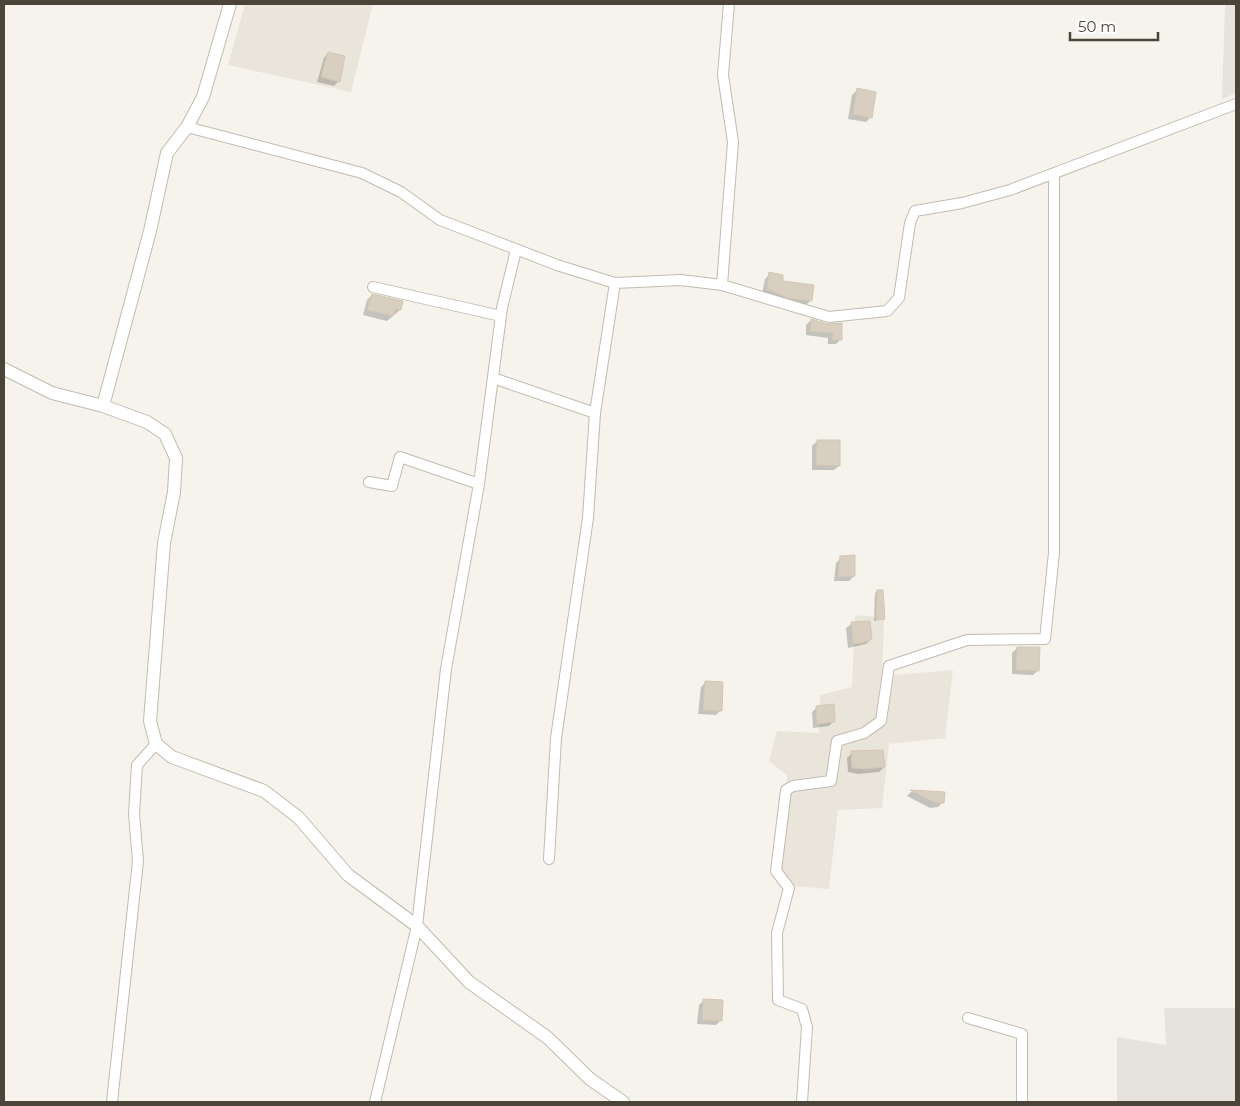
<svg xmlns="http://www.w3.org/2000/svg" width="1240" height="1106" font-family="Montserrat,sans-serif">
	<style>
		.residential { fill: #eae5da }
		.industrial { fill: #e6e2dd }
		.shadow { fill: #0003 }
		.building { fill: #d8cfc1; stroke: #d3c7b4 }
		.lines { fill: none; stroke-linecap: round; stroke-linejoin: round }
		.minor-casing { stroke: #c2bbae; stroke-width: 12 }
		.tertiary-casing { stroke: #c2bbae; stroke-width: 14 }
		.minor { stroke: #fff; stroke-width: 10 }
		.tertiary { stroke: #fff; stroke-width: 12 }
	</style>
	<rect width="100%" height="100%" fill="#f6f3ec"/>
	<path class="residential" d="M245 4H373L351 92 228 65Z
		M855 615 884 618 882 676 953 670 945 738 889 744 882 808 838 810 829 889 779 885 787 775 769 761 777 731 819 733 820 695 852 687Z"/>
	<path class="industrial" d="M1225 4H1236V93L1222 99Z
		M1164 1008H1236V1102H1117V1037L1166 1045Z"/>
	<path class="shadow" d="M328 53 339 81 334 86 317 82 324 58Z
		M857 90 871 117 866 122 848 119 852 95Z
		M770 274 781 282 811 300 806 305 762 294 765 279Z
		M372 295 402 302 400 310 387 321 363 315 367 300Z
		M811 320 827 325 841 339 836 344H828V338L806 335V325Z
		M817 441 839 466 834 470H812V446Z
		M841 558 854 576 849 581H834L836 563Z
		M877 591 884 618 874 621 875 593Z
		M851 624 871 639 866 644 848 648 846 628Z
		M1017 648 1038 670 1033 675 1012 674V653Z
		M706 682 721 710 716 715 698 714 701 687Z
		M817 707 834 721 829 726 813 728 812 712Z
		M852 753 884 767 879 772 858 774 848 772 847 758Z
		M911 792 944 793 943 802 938 807 930 808 907 796Z
		M704 1000 721 1020 716 1025 697 1024 699 1005Z"/>
	<path class="building" d="M328 52 345 56 340 82 321 77Z
		M857 88 876 92 872 118 853 114Z
		M769 272 783 275V281L814 285 812 301 788 298 767 289Z
		M372 294 403 301 401 310 395 309 393 316 367 310Z
		M811 319 827 324 842 323V340H832L833 333 810 331Z
		M817 440H840V466L816 465Z
		M855 555V576L838 577 840 556Z
		M877 590H883L885 619 876 620Z
		M870 621 872 639 862 643 853 644 851 622Z
		M1017 647H1040L1039 671 1016 670Z
		M705 681 723 682 722 711 703 710Z
		M834 704 835 722 817 724 816 706Z
		M883 750 885 767 864 769 852 768 851 751Z
		M910 790 945 792 944 803H936Z
		M703 999 723 1000 722 1021 702 1020Z"/>
	<g class="lines">
		<g class="minor-casing">
			<path id="minor" d="M729 4 723 75 733 142 722 285 829 317 887 311 899 298 910 223 915 211 962 203 1010 190 1236 104
				M187 127 362 173 401 192 440 220 557 265 615 283
				M373 287 501 316
				M493 378 595 413
				M369 482 392 486 400 457 479 484
				M549 859 556 738 588 518 595 413 615 283 681 280 722 285
				M968 1018 1022 1034V1102
				M112 1102 138 861 134 814 137 765 156 744
				M375 1102 417 926 446 669 479 484 502 308 516 250
				M802 1102 807 1027 802 1009 778 1000 777 933 789 888 776 871 786 790 793 786 831 781 837 741 864 733 881 721 889 666 967 640 1045 639 1054 553V176"/>
		</g>
		<g class="tertiary-casing">
			<path id="tertiary" d="M4 369 52 393 103 406 147 422 165 434 176 458 174 492 164 543 150 721 156 744 172 757 264 791 299 818 348 875 417 926 469 982 548 1038 590 1079 623 1102
				M103 406 150 231 167 153 187 127 203 97 230 4"/>
		</g>
		<use href="#minor" class="minor"/>
		<use href="#tertiary" class="tertiary"/>
	</g>
	<rect width="1240" height="1106" fill="none" stroke="#4b4439" stroke-width="10"/>
	<path d="M1070 32v8h88v-8" fill="none" stroke="#4b4439" stroke-width="2.5"/>
	<text x="1078" y="32" font-size="15" fill="#4b4439" stroke="#ffffff" stroke-width="4" paint-order="stroke">50 m</text>
</svg>
